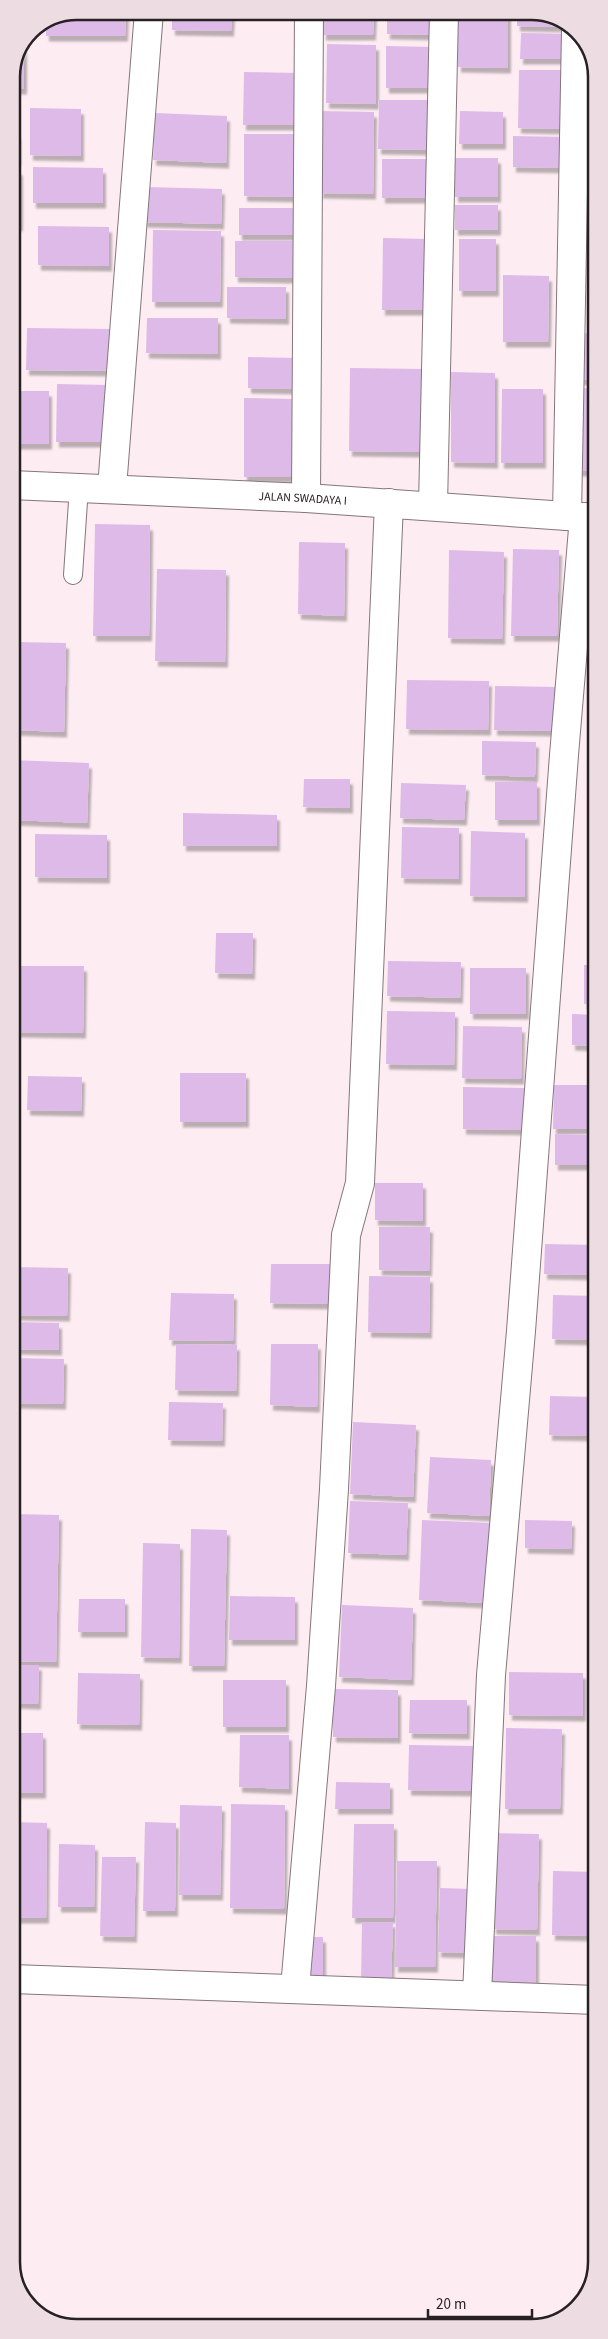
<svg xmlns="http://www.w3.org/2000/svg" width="608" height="2339" font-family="'Source Sans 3',sans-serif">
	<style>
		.building { fill: #debae9; filter: url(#shadow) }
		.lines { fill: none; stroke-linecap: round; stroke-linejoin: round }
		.lane-casing { stroke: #85767c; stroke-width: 20 }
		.street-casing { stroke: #85767c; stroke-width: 30 }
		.lane { stroke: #fff; stroke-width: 18 }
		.street { stroke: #fff; stroke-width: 28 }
		.labels { text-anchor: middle; stroke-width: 5; stroke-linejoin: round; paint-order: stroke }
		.street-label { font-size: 12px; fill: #272124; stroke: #feecf3 }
		.rim { fill: none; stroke: #272124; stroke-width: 2.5 }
	</style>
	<defs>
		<filter id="shadow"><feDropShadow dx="3" dy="5.5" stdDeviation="1" flood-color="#0004"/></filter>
	</defs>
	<rect width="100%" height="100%" fill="#feecf3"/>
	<path class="building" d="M77 11H126L125 36H46V24Z
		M172 11H232L231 31 172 30Z
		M323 12H374L373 35H323Z
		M387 12H438L437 35 387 34Z
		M458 12H508V68L458 67Z
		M517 12H539L573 27 517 26Z
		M521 33 573 34 572 59H520Z
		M327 44 376 45V104L326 103Z
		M24 46V89H11V77Z
		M386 46 434 47 433 88H386Z
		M519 70H567L566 129 518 128Z
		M244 72 299 73 298 125H243Z
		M379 100H436V150L378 149Z
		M30 108 81 109V156L30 155Z
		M320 111 374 112 373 194 320 193Z
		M460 111 503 112V144H459Z
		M155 113 227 116 226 163 153 160Z
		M11 134H18V160H11Z
		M244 134H303V197L244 196Z
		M513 136 568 137V168L513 167Z
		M455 158H498V197H455Z
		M382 159H433V198H382Z
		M33 167 103 168V203H33Z
		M11 169 20 170V226L11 225Z
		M146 187 222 189 221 224 144 222Z
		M455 205H498V230H455Z
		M239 208H305L304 235H239Z
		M38 226 109 227V266L38 265Z
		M153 230 221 231 220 302H152Z
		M383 238 427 239 426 310H382Z
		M459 239H496V291H459Z
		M235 241H295V278L235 277Z
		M503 275 549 276 548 342H503Z
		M592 275H596V321H591Z
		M227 287H286V319L227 318Z
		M147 318H218V354L146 353Z
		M27 328 113 329V371L26 370Z
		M581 333 596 334V380H580Z
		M248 357 297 358 296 389 248 388Z
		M350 368 424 369 423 452 349 451Z
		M451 372 495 373V463L451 462Z
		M57 384 109 385 108 442H56Z
		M579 388H596V471H578Z
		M502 389H543V463H501Z
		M12 391H49V444H11Z
		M244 398 295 399 294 477H244Z
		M95 524 150 525 149 636H93Z
		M299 542 345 543 344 616 298 614Z
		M513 549 559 550 557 636H511Z
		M449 550 504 552 502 639 448 638Z
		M157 569 226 570 225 662 155 661Z
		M15 642 66 643 64 732 13 730Z
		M407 680 489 681 488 730 406 729Z
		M495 686 557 687V731L494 730Z
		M482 741 536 742 535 777 482 775Z
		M12 760 89 763 87 823 12 820Z
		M304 779H350V808L303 807Z
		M495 782H537V820H495Z
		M401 783 466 785 464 820 400 818Z
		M183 813 277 815V846H183Z
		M402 827 459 828V879L401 878Z
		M471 831 525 833V897L470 896Z
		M35 834 107 835V878L35 877Z
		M216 933H253L252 974 215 973Z
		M388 961 461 962 460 998 387 996Z
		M584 965H596V1004H584Z
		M18 966H84L83 1033 17 1032Z
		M470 968H526V1014H470Z
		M387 1011 455 1012 454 1065 386 1064Z
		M572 1014 596 1015V1046L572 1045Z
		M463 1026 522 1027 521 1079 462 1078Z
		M180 1073H246V1122H180Z
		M28 1076 82 1077 81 1111 27 1110Z
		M554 1085H596V1129H553Z
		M463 1087 526 1088V1130L463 1129Z
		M555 1134 596 1135V1165H555Z
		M375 1183H423V1221L375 1220Z
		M379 1227H430L429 1271 379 1270Z
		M545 1244 596 1245V1275L544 1274Z
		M271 1264H334L333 1304 270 1303Z
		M12 1267 68 1268 67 1316 12 1315Z
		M369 1276 430 1277 429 1333 368 1332Z
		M171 1293 234 1294 233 1341 169 1340Z
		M553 1295 596 1296V1340L552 1339Z
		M12 1322 59 1323V1350L12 1349Z
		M176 1344 237 1345 236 1391 175 1390Z
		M271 1344H318L317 1407 270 1405Z
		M12 1358 64 1359 63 1404 12 1403Z
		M550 1396 596 1397V1436L549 1435Z
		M169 1402 223 1403 222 1441 168 1440Z
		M353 1422 416 1425 413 1497 350 1494Z
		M430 1457 491 1460 489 1516 427 1513Z
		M350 1501 408 1503 406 1555 348 1553Z
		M12 1514 59 1515 56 1662 12 1661Z
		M422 1520 491 1523 488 1603 419 1600Z
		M525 1520 572 1521 571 1549 525 1548Z
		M191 1529 227 1530 224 1666H189Z
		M143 1543 180 1544 179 1658 141 1657Z
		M230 1596 295 1597V1640H229Z
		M79 1599H125V1632H78Z
		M342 1605 413 1608 411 1680 339 1677Z
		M12 1665H39L38 1704 12 1703Z
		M509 1672 583 1673V1716L509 1715Z
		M78 1673 140 1674 139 1725 77 1724Z
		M223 1680H286V1727H223Z
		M333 1689 398 1690V1738L333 1737Z
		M410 1700H467V1734L409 1733Z
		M506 1728 562 1729 560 1809H505Z
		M12 1733H43V1793H12Z
		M240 1735H289V1789L239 1787Z
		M409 1745 478 1746 477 1791 408 1790Z
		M336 1782 390 1783V1809H335Z
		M231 1804 285 1805 284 1909 230 1908Z
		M180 1805 222 1806 220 1895H179Z
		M12 1822 47 1823 46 1918H12Z
		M145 1822 176 1823 175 1911H143Z
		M354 1824H394L393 1918H352Z
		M494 1833 539 1834 537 1930 493 1929Z
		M59 1844 95 1845 94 1907H58Z
		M102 1857H136L134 1937 100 1936Z
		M397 1861H437L435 1967H395Z
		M553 1871 597 1872V1936L552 1935Z
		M440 1888 471 1889 470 1953 438 1952Z
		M362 1922H393L391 1982 361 1981Z
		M487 1936H536V1990L487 1989Z
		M306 1937H323V1978H306Z"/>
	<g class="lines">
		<g class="lane-casing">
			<path id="lane" d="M73 575 79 487"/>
		</g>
		<g class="street-casing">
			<g id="street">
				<path id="s1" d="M11 485 306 498 596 518"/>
				<path d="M112 488 149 11"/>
				<path d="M306 498 309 12"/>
				<path d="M433 506 444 12"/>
				<path d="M567 516 576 31"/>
				<path d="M12 1979 597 2000"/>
				<path d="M295 1988 321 1686 334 1489 346 1235 360 1183 389 503"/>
				<path d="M477 1995 491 1675 521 1331 564 755 584 517"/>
			</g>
		</g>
		<use href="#lane" class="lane"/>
		<use href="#street" class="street"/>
	</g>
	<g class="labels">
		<g class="street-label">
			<text dy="4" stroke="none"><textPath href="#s1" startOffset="292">JALAN SWADAYA I</textPath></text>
		</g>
	</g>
	<path d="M0 0H608V2339H0ZM77 20H531A57 57 0 0 1 588 77V2262A57 57 0 0 1 531 2319H77A57 57 0 0 1 20 2262V77A57 57 0 0 1 77 20Z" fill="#eddce2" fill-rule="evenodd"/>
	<path class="rim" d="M77 20H531A57 57 0 0 1 588 77V2262A57 57 0 0 1 531 2319H77A57 57 0 0 1 20 2262V77A57 57 0 0 1 77 20Z"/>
	<path d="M428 2309v8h104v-8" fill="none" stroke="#272124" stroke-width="2.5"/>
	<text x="436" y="2309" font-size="15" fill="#272124" stroke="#feecf3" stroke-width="4" paint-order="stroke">20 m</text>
</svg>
